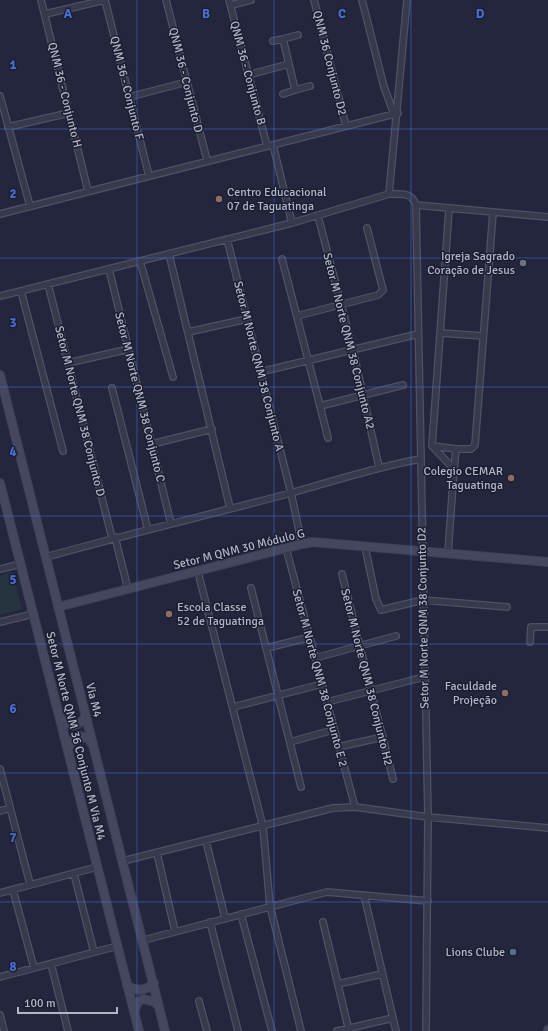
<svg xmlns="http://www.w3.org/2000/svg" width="548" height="1031" font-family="Signika,sans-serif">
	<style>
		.green { fill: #25343e }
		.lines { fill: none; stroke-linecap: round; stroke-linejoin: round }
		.street-casing { stroke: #4f5165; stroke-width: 8 }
		.secondary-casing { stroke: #3d4053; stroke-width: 10 }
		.street { stroke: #373a4d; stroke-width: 5.5 }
		.secondary { stroke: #454760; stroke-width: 8 }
		.grid { fill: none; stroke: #4a6dd3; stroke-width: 1; stroke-opacity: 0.55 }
		.education-dot { fill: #8d6e63; stroke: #1c1f32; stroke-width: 1.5 }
		.worship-dot { fill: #6b7280; stroke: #1c1f32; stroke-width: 1.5 }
		.service-dot { fill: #5c6f8a; stroke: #1c1f32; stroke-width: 1.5 }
		.labels { text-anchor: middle; stroke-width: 3; stroke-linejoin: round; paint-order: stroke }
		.street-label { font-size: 12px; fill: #b2b4c8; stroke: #1c1f32 }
		.poi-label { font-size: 12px; fill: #b2b4c8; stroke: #1c1f32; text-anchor: end }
		.grid-label { font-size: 13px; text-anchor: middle; font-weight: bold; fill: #4a6dd3; stroke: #1c1f32; stroke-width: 3; stroke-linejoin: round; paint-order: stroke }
	</style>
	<rect width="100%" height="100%" fill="#23263d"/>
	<path class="green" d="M13 572 22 609 0 615V576Z"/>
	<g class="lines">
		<g class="street-casing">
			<path id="street" d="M41 0 88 191
				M105 0 149 176
				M166 0 207 160
				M229 0 267 146
				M314 0 346 126
				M362 0 384 87 394 114
				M231 5 251 0
				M45 14 105 0
				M273 41 283 39
				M289 64 295 90 310 86
				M248 75 289 64 283 39 298 35
				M283 94 295 90
				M0 96 30 206
				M129 97 187 82
				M8 127 69 113
				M273 145 292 223
				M389 194 407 0
				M416 205 548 217
				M0 214 398 113
				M318 216 353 350 379 467
				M227 239 291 493 302 544
				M169 254 230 508
				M282 259 320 406
				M140 261 173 377
				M109 269 171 524
				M48 284 112 538
				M21 291 63 451
				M0 296 292 223 389 194C402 194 411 192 416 205L428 817 426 1031
				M297 316 378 295 383 290 367 228
				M188 332 247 319
				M441 333 483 336
				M68 363 129 349
				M260 372 418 334
				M112 388 148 530
				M328 438 320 406 403 385
				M152 444 212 429
				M433 446 456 449
				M454 469 456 449H471L475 445 493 212
				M115 537 128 589
				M365 547 376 599 381 610 423 600 507 607
				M286 548 355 807
				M448 553 454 469 432 446 449 209
				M46 557C127 534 209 515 291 493 334 481 376 467 420 459
				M0 569 21 564
				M198 572 263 827 270 906 301 1031
				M342 574 393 779
				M251 588 301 787
				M0 622 33 614
				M530 642 531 627H548
				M267 648 310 637
				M315 658 396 636
				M327 702 424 677
				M233 707 322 684
				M290 742 333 730
				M338 747 383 737
				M0 769 30 884
				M0 811 10 808
				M206 841 225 918
				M157 853 175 931
				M123 861 333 808 355 807 428 817 548 828
				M74 874 94 952
				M13 890 34 968
				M0 893 97 867
				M364 895 396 1031
				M241 914 272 1031
				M210 922 238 1031
				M323 922 349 1031
				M144 940 327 892 428 901
				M51 964 68 1031
				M0 977 118 946
				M338 984 382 974
				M199 1001 207 1031
				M0 1015 4 1031
				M337 1031 393 1018"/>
		</g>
		<g class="secondary-casing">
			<path id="secondary" d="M0 375 165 1031
				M0 483 139 1031
				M58 607 302 544 313 542 548 562
				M61 718C69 730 79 726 86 716
				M68 748 73 739 80 736 89 739 92 744
				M127 985C137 992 146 991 154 983
				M134 1012 138 1002 143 999 155 1002 159 1007
				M548 1031V1030"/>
		</g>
		<use href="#street" class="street"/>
		<use href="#secondary" class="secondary"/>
	</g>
	<path class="grid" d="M137 0V1031M274 0V1031M411 0V1031M0 129H548M0 258H548M0 387H548M0 516H548M0 644H548M0 773H548M0 902H548"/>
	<g class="education-dot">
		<circle cx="219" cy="199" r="4"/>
		<circle cx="511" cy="478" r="4"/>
		<circle cx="169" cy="614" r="4"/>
		<circle cx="505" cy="693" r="4"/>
	</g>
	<circle class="worship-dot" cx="523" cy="263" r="4"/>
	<circle class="service-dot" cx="513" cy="952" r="4"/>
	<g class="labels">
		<g class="street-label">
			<text transform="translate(330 63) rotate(76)" y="4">QNM 36 Conjunto D2</text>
			<text transform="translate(248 73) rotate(75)" y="4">QNM 36 - Conjunto B</text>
			<text transform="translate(186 80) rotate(76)" y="4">QNM 36 - Conjunto D</text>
			<text transform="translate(127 88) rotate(76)" y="4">QNM 36 - Conjunto F</text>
			<text transform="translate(65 95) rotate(76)" y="4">QNM 36 - Conjunto H</text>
			<text transform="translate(349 341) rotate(76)" y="4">Setor M Norte QNM 38 Conjunto A2</text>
			<text transform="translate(259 366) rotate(76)" y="4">Setor M Norte QNM 38 Conjunto A</text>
			<text transform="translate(140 397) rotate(76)" y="4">Setor M Norte QNM 38 Conjunto C</text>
			<text transform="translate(80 411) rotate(76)" y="4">Setor M Norte QNM 38 Conjunto D</text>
			<text transform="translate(239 549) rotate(-14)" y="4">Setor M QNM 30 Módulo G</text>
			<text transform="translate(423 618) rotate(-91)" y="4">Setor M Norte QNM 38 Conjunto D2</text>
			<text transform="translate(367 677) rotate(76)" y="4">Setor M Norte QNM 38 Conjunto H2</text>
			<text transform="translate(320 678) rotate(75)" y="4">Setor M Norte QNM 38 Conjunto E 2</text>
			<text transform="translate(94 700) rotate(76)" y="4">Via M4</text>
			<text transform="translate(76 736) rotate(76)" y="4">Setor M Norte QNM 36 Conjunto M Via M4</text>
		</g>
		<g class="poi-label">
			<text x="227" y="196" text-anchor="start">Centro Educacional<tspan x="227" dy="14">07 de Taguatinga</tspan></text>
			<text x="515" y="260">Igreja Sagrado<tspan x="515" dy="14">Coração de Jesus</tspan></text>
			<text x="503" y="475">Colegio CEMAR<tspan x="503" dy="14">Taguatinga</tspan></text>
			<text x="177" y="611" text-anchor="start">Escola Classe<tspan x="177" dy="14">52 de Taguatinga</tspan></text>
			<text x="497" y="690">Faculdade<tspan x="497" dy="14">Projeção</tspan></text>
			<text x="505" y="956">Lions Clube</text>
		</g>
	</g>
	<g class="grid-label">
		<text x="68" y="18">A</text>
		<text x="206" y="18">B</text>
		<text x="342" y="18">C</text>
		<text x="480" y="18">D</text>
		<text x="13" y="69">1</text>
		<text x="13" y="198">2</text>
		<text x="13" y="327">3</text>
		<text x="13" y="456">4</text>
		<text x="13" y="584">5</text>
		<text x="13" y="713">6</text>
		<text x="13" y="842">7</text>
		<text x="13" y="971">8</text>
	</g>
	<path d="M18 1007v6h99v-6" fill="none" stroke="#b2b4c8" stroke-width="2"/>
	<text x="24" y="1007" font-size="12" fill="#b2b4c8" stroke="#1c1f32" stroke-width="3" paint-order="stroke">100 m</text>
</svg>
